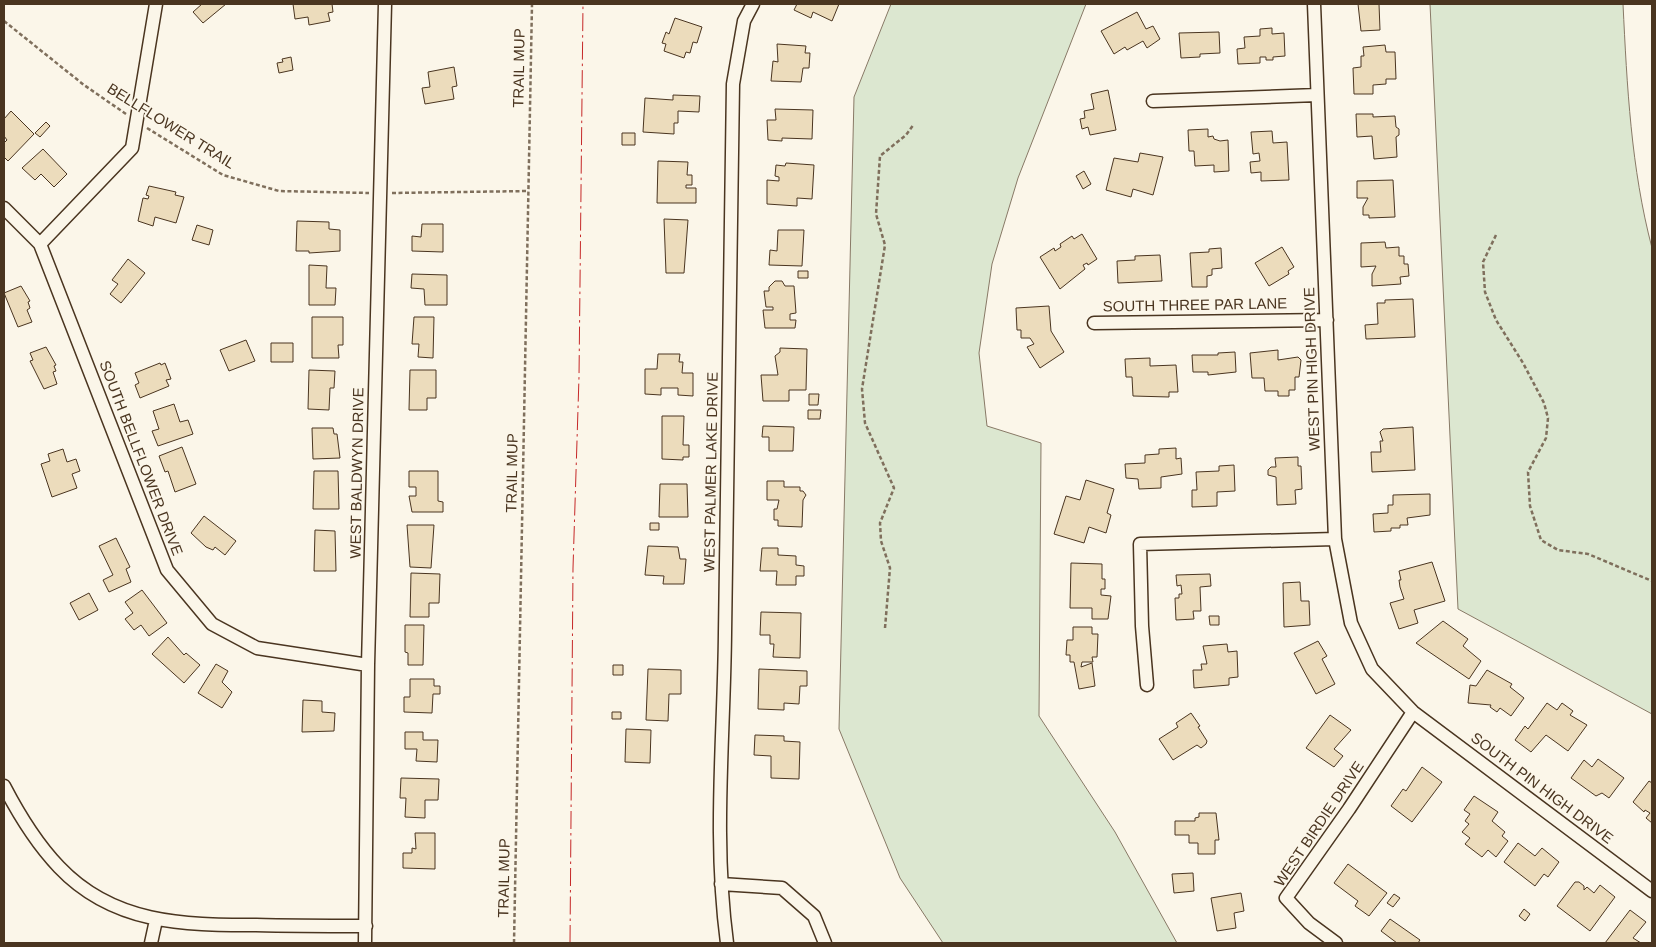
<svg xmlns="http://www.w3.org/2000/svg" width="1656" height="947" font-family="Helvetica,sans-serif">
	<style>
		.green { fill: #dce7d0; stroke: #887966 }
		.building { fill: #ecdcbc; stroke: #4a3520 }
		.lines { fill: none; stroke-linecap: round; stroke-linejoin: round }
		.minor-casing { stroke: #4a3520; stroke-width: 15 }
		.path { stroke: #7f6f5c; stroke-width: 2.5; stroke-dasharray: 4 2.5; stroke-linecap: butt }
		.minor { stroke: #fbf6e9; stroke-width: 12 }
		.power { stroke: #c62828; stroke-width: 1; stroke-dasharray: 18 4 2.5 4; stroke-linecap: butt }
		.labels { text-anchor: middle; stroke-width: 4; stroke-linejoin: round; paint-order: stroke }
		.street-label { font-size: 15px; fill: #4a3520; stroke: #fbf6e9 }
	</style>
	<rect width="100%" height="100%" fill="#fbf6e9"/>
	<path class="green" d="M891 4H1086L1018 178 992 264 979 353 987 426 1041 443 1039 716 1115 832 1177 943H943L900 878 839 729 854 97Z
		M1430 4H1623C1627 86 1631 168 1652 248V714L1458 609Z"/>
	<path class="building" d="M202 4H226L203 23 193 12Z
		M293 4H332L333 12 328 13 330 21 309 25 308 17 295 19Z
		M797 4H839L832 21 813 12 811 18 794 10Z
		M1358 4H1379L1380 30 1361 31Z
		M1137 12 1146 29 1153 26 1160 39 1147 48 1143 41 1127 50 1125 47 1114 54 1101 31Z
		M675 18 702 27 697 43 693 42 690 53 686 52 684 58 664 51 666 44 662 43 666 32 669 34Z
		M1272 28V34L1284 33 1285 56 1273 57V60H1266V57H1260V63L1238 64 1237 49 1245 48 1244 37 1260 36V29Z
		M1219 32 1220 53 1200 54V57L1181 58 1179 33Z
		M777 44 806 46 805 53H810L809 68H803L801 82 771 81 773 61 778 62Z
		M1385 45 1386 52H1395L1396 79H1386V84L1373 85V94H1354L1353 68 1361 67V56H1364L1363 47Z
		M291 57 293 70 279 73 277 63 283 62 282 59Z
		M454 67 457 86 452 87 454 99 425 104 422 88 430 87 428 72Z
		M1108 90 1116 130 1090 135 1088 127 1082 129 1080 119 1085 118 1084 111 1094 109 1091 94Z
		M673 95 700 96 699 112 678 111V123H674V134L643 132 645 98 673 100Z
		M775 109 813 110 812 139 782 138V141L768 140 767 120H776Z
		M11 111 34 134 8 161 4 157V143L7 140 4 136V119Z
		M1356 114H1373V117L1395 116 1396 127 1399 129V135L1396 137 1397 157 1374 159 1372 136 1357 137Z
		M46 122 50 126 40 137 35 133Z
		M1208 129V137L1213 136 1214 139 1220 141 1228 140 1229 171 1214 172V165L1195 166 1194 151H1189L1188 130Z
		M1272 131 1273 143 1287 142 1289 180 1261 181V172L1251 173 1250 162 1260 161 1259 153 1253 154 1251 132Z
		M622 133H635V145H622Z
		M43 149 67 174 54 187 41 174 35 180 22 168Z
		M1140 153 1163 157 1153 195 1133 189 1131 197 1106 190 1114 158 1138 162Z
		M658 161 688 162 687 175H692V185H686V188H696V203H657Z
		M786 163 814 165 812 199 797 198V206L767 204V180L779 181V177L775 176 776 165 785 166Z
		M1084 171 1091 184 1083 189 1076 176Z
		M1393 180 1395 217 1369 218V215H1363V207L1368 198H1357V181Z
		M149 186 176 192 175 195 184 197 176 223 155 217 153 226 138 221 143 198 148 199 149 196 146 195Z
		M664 219 688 220 684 273H666Z
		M297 221 329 222V229L340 230V251L309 253V251H296Z
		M422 224H443V252L412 251V236L421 237Z
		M197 225 213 230 209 245 192 240Z
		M778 230H804L802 266 769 265 770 250 777 251Z
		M1082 234 1097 259 1088 265 1087 263 1083 265 1085 269 1060 289 1040 257 1054 248 1055 251 1061 247 1060 244 1072 236 1074 239Z
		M1385 242 1386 248 1399 247V256H1404V264H1408L1409 276 1400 277 1401 284 1372 286V274L1376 266 1361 267V243Z
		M1282 247 1294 267 1288 271 1289 274 1269 286 1255 263Z
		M1221 248 1222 268 1212 269V275L1207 276V287H1192L1190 253 1209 252V249Z
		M1160 255 1162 281 1118 283 1117 261 1135 260V256Z
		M128 259 145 273 121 303 110 294 118 284 112 280Z
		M309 265 327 266 326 288H336L335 305H309Z
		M798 271H808V278H798Z
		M412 274 447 275V305H425L424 289 411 288Z
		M775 281H782L785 286H794L796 313 790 314V320H796L795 328H765L763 310H773V307H766L764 291H769V287Z
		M21 286 30 301 28 302 30 308 27 310 32 322 18 327 4 293Z
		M1413 299 1415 337 1366 339 1365 325 1378 324 1377 303H1385V300Z
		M1049 306 1051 331 1064 352 1040 368 1027 347 1034 344 1030 338H1021V330H1017L1016 308Z
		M312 317H343V345H338L339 358H312Z
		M414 317H434L433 358 418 357 419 344H412Z
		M246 340 255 361 229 371 220 350Z
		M271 343H293V362H271Z
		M46 347 56 365 54 366 56 371 53 372 57 384 44 389 30 361 33 360 30 353Z
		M780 348 807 349 806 390H789V401H763L761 375H778L775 356 780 352Z
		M1278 350V360L1298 357 1301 360 1299 377H1295V390H1289V396H1278V391H1265L1264 378H1252L1250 353Z
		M1235 352 1236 372 1208 375V372H1193L1192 355H1218V353Z
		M658 354H680L679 362H683L682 373H693V396L678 395V388H661V395L645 394V369H657Z
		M1150 358V366L1176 365 1178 392H1169V397L1133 396 1132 377H1126L1125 359Z
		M160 363 161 365 165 363 171 379 166 380 169 386 140 398 135 385 139 383 135 373Z
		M309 370 335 371 334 388H330L329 410 308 409Z
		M410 370H436V398H427V410H409Z
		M809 394H819L818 405H809Z
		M174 404 180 422 188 420 193 434 158 446 152 431 159 429 153 411Z
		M808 410H821L820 419H808Z
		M662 416H684L683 445H689V457H683V460L662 459Z
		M763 426 794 427 793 451H769V437H762Z
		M1413 427 1415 470 1372 472 1371 452H1381L1380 441H1383L1380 432 1383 429Z
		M312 428H333L334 434H337L340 458 313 459Z
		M182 447 196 484 175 492 168 471 165 472 159 456Z
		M1176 448V459L1181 458 1182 474 1161 477V488L1139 489 1138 479 1126 478 1125 464 1145 463V455L1159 454V449Z
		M63 449 67 462 76 459 80 471 72 474 77 488 52 497 41 464 50 461 48 454Z
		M1298 457V466H1301L1302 489 1295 490 1296 504 1277 505 1276 477 1268 475V470L1271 467H1276L1275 458Z
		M1234 465 1235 491 1217 492V506L1192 507V490H1197L1196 472 1219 471V466Z
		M314 471H338L339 509H313Z
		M409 471H438V501L443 502V512H412L409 496H416V487H409Z
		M1086 480 1114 489 1107 513 1111 515 1106 533 1089 527 1084 543 1054 534 1066 496 1080 500Z
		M767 481H784V487H800V491H803L806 495 803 500 802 527 778 526V520H774V509H777L779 500H767Z
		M660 484H687L688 517H659Z
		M1430 494V515L1407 518 1408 525H1400V528H1391V531L1374 532 1373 514 1388 513V505H1393V495Z
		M204 516 236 541 225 555 215 547 213 550 206 547 191 533Z
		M650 523H659V530H650Z
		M407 525H434L431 568 410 567Z
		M315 530 335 531 336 571H314Z
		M116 538 130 567 126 569 131 582 109 592 103 580 113 575 99 546Z
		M648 546 678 547 680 559H686L684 584H663L664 576 645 575Z
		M762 548H778V555L796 556V565L804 566V576H796V585H776L777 571H760Z
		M1432 562 1445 601 1414 610 1418 623 1399 629 1390 603 1404 599 1400 587 1399 580H1401L1399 571Z
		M1071 563 1102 564V579H1105V589H1101V595L1111 596 1108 619H1092V608H1070Z
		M411 573 440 574 439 603H429V617H410Z
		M1210 574 1211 586 1200 587 1201 611H1193L1194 619 1176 620 1175 598H1179V594H1182L1181 585 1177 586 1176 575Z
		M1300 582 1301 601H1309L1310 625 1284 627 1283 583Z
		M142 590 167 623 149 636 141 625 134 630 125 619 133 613 125 602Z
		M89 593 98 610 79 620 70 603Z
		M761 612 801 613 800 658 773 657 774 644H770V635H760Z
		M1209 616H1219V625H1210Z
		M1443 621 1468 639 1463 646 1481 661 1469 679 1416 643Z
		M405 625H424L423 665H408V653L405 652Z
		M1073 627H1092V634H1098L1097 657H1092L1093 662H1082L1081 667 1092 663 1095 686 1079 689 1074 662H1070V655H1066L1067 640H1073Z
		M168 637 184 655 186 653 200 665 184 683 152 654Z
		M1318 641 1327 656 1322 659 1335 684 1316 694 1294 653Z
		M1227 644 1228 652 1237 651 1238 677 1229 678V685L1194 688 1193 670H1202L1201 664H1207L1203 646Z
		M216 664 228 671 222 682 232 692 222 708 198 693Z
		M613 665H623V675H613Z
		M648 669 681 670V694H669L668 721 646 720Z
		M759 669 807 671V686H800L799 704 784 703V710L758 709Z
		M1487 670 1512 684 1510 687 1524 698 1511 716 1500 708 1497 712 1490 707 1491 705 1468 703 1470 685 1476 686Z
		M410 679H434V686H440V694H433L432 713 404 712V697H410Z
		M303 700 322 701V712L335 713 334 731 302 732Z
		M1547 703 1557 710 1562 703 1573 711 1570 715 1587 725 1568 751 1546 735 1531 752 1515 740 1525 726 1528 729Z
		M612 712H621V719H612Z
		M1191 713 1200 726 1198 727 1207 741 1206 744 1201 748 1197 745 1173 760 1159 739 1178 727 1176 723Z
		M1330 715 1351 730 1334 749 1343 756 1334 767 1306 748Z
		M626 729 651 730 650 763 625 762Z
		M405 732H423V740H438L437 762 416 761 417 749H405Z
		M755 735 784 736V741L800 742 799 779 771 778V756L754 755Z
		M1598 759 1624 778 1609 798 1602 793 1596 796 1571 778 1584 760 1592 767Z
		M1422 767 1442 782 1412 822 1391 806 1403 789 1406 791Z
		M401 778 439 779 438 800H425V818L405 817 406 798H400Z
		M1649 781 1652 783V823L1646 818 1650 813 1645 810 1644 812 1633 802Z
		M1474 796 1498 812 1492 821 1505 832 1502 836 1508 841 1496 857 1488 850 1482 857 1465 844 1470 838 1462 832 1469 824 1465 821 1470 814 1464 810Z
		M1199 813H1216L1219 840H1215V854H1198V843H1189V835H1175V821H1195V818L1199 817Z
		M415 833H435V869L403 868V853H412V848L416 849Z
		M1518 843 1535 856 1542 848 1559 862 1548 877 1544 874 1535 886 1504 862Z
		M1348 864 1387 893 1369 916 1355 906 1358 901 1334 883Z
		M1193 873 1194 891 1174 893 1172 874Z
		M1575 882H1579L1584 886V890L1587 887 1594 893 1600 885 1615 897 1590 931 1557 906Z
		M1241 893 1244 911 1234 913 1236 928 1217 931 1211 898Z
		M1394 894 1400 898 1393 907 1387 903Z
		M1524 909 1530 914 1525 921 1519 916Z
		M1630 910 1646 922 1633 938 1641 943H1605Z
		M1390 919 1420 940 1418 943H1397L1381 931Z"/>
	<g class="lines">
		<g class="minor-casing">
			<path id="minor" d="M1314 4 1335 539 1351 623 1372 669 1413 712 1652 891
				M1153 101 1317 95
				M4 208 40 244 167 570 212 624 257 648 368 665
				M40 244 132 148 156 4
				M1094 323 1327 320
				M1147 685 1142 626 1140 544 1335 539
				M4 786C19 815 36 843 59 867 113 924 183 925 256 925 292 926 329 926 366 926
				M721 884 782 888 814 916 825 943
				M151 943 156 920
				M365 943 368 665 385 4
				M727 943C713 838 724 738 725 633 728 450 730 267 733 84L744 21 753 4
				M1336 943 1309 923 1286 898 1349 809 1413 712"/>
		</g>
		<path class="path" d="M4 21 84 85 126 114
			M147 128 223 175 279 191 369 193
			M392 193 528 191
			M1496 235 1483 262 1485 292 1496 320 1523 363 1544 403 1548 418 1546 438 1528 472 1530 506 1541 540 1558 550 1588 554 1652 581
			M885 628 890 568 881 541 880 523 894 488 865 423 862 389 885 245 876 214 880 156 906 135 914 124
			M514 943 532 4"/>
		<use href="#minor" class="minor"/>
		<path class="power" d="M570 943 573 568 579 377 583 4"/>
	</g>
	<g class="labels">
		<g class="street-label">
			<text transform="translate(519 68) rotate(-89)" y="5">TRAIL MUP</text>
			<text transform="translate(171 126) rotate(32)" y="5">BELLFLOWER TRAIL</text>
			<text transform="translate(1195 305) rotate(-1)" y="5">SOUTH THREE PAR LANE</text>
			<text transform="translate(1312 369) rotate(-92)" y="5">WEST PIN HIGH DRIVE</text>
			<text transform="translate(141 458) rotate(69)" y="5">SOUTH BELLFLOWER DRIVE</text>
			<text transform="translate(711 472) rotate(-89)" y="5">WEST PALMER LAKE DRIVE</text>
			<text transform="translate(357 473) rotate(-89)" y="5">WEST BALDWYN DRIVE</text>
			<text transform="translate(512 473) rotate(-89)" y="5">TRAIL MUP</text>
			<text transform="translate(1542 788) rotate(37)" y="5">SOUTH PIN HIGH DRIVE</text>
			<text transform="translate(1319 824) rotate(-56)" y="5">WEST BIRDIE DRIVE</text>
			<text transform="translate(504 878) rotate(-89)" y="5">TRAIL MUP</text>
		</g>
	</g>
	<rect width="1656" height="947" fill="none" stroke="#4a3520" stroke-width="10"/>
</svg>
